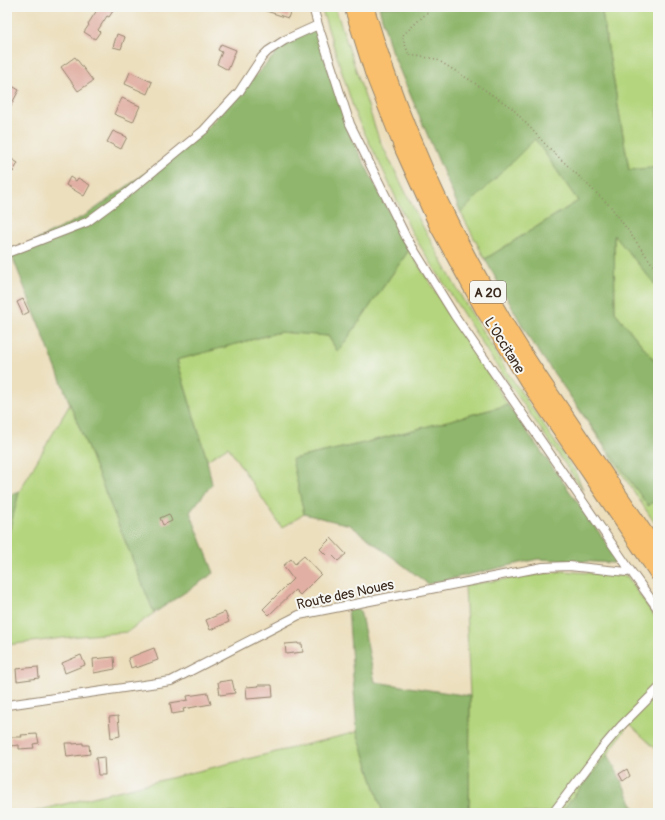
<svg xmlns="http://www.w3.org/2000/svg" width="665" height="820" font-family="Pangolin,sans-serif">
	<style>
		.green { fill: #b4d57d; stroke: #78804e }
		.forest { fill: #8fb66c; stroke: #657045 }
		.building { fill: #e1afa3 }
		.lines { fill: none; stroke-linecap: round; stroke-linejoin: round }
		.street-casing { stroke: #94846e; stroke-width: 10 }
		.highway-casing { stroke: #94846e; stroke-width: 17 }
		.path { stroke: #94846e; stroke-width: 1.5; stroke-dasharray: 1 3; stroke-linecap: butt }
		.street { stroke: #fff; stroke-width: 8 }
		.highway { stroke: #f9bf6c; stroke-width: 15 }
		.labels { text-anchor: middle; stroke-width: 4; stroke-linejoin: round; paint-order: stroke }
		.shield { fill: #f6f6f2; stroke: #73675e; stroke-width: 1 }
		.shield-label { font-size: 13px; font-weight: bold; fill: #3b2a1e }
		.street-label { font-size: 14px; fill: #3b2a1e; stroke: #f6f6f2 }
	</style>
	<rect width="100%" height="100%" fill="#f6f6f2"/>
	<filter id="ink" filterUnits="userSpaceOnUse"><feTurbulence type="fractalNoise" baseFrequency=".025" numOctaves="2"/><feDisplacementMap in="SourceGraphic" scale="8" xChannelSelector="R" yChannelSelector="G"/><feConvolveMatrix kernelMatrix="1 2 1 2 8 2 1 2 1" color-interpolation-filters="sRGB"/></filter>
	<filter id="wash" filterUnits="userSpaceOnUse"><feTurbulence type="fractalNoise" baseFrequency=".012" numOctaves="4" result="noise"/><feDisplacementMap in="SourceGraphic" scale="16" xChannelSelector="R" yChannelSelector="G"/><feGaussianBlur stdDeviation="0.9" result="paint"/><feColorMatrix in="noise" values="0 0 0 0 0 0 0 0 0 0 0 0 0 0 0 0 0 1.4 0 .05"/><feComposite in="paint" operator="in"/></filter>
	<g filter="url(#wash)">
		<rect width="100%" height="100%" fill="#ecdfbe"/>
		<path class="green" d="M321 7H335L379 139 421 223 462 298 510 376 576 473 583 490 490 356 412 233 383 170 356 116Z
			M601 7H658V167L629 170Z
			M535 139 578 201 485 259 461 213Z
			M614 234 658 288V365L615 312Z
			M409 250 508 405 364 443 293 459 304 514 282 528 228 447 207 460 177 360 280 332 328 336 338 352Z
			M567 391 648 506 658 498V528Z
			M70 404 154 613 127 632 79 636 7 645V540L19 492Z
			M563 571 627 576 658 622V751L629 724 608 754 569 802 561 813H469L470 696 465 585Z
			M357 732 383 813H28Z"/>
		<path class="forest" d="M379 7H601L629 170 658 167V288L614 235 615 312 658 365V498L648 506 531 341 485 259 578 201 535 139 461 213 391 50Z
			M314 25 349 134 409 250 338 352 328 336 280 332 177 360 207 460 212 484 190 512 214 573 154 613 70 404 11 253 88 214 201 134 282 47Z
			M508 405 618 559 614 563 538 559 428 584 350 525 304 514 292 459 364 443Z
			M19 492 7 540V496Z
			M348 608 360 610 375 682 470 696 469 813H383L357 732Z
			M608 754 637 813H561L569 802Z"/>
		<g id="blocks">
			<path class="building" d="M99 7H107L113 11 109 17 107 16 98 30 100 32 95 39 84 32 89 25 88 24Z
				M261 7H292L288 18 260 9Z
				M117 34 125 37 121 49 113 47Z
				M221 44 236 50 228 70 217 64 222 52 218 50Z
				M75 57 93 81 78 91 61 67Z
				M130 72 152 82 147 94 125 84Z
				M7 83 19 90 7 113Z
				M122 98 140 106 133 122 114 114Z
				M113 131 127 137 121 149 107 142Z
				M10 158 18 163 13 172 7 169V164Z
				M70 177 76 181 78 178 90 185 84 196 66 185Z
				M23 299 29 312 23 315 17 302Z
				M169 514 172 521 163 525 160 518Z
				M331 538 346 554 338 561 333 556 330 559 320 549Z
				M304 556 321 574 300 595 295 590 269 615 263 609 293 579 283 566 291 559 295 564Z
				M225 612 229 622 210 630 206 620Z
				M298 643V644H302L303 652 286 654 285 644Z
				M154 648 158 660 136 668V666L131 668 128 658Z
				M81 655 85 665 65 673 62 663Z
				M114 657 115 669 94 673 93 659Z
				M38 667 39 678 17 681 16 669Z
				M232 680 235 693 220 695 218 682Z
				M258 685H272L273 697 247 699 246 687 259 686Z
				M208 693 211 704 183 709 184 712 172 714 170 703 188 700 187 696Z
				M118 716 120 736 111 738 109 717Z
				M37 734 39 743 33 744 34 748 19 749V745L11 746 10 737H22L21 735Z
				M65 743H73V744L83 743V745H89L90 754 67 757Z
				M104 757 105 775H98L96 758Z
				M627 769 630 776 623 781 619 774Z"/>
		</g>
	</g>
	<g filter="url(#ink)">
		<use href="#blocks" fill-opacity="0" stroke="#94846e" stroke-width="1"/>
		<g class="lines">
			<g class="street-casing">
				<path id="street" d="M313 7 318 25 350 124 406 237 455 316 630 570 658 609
					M7 253 87 222 110 205 127 193 204 130 239 92 262 57 268 51 285 40 318 25
					M7 705 171 681 299 615 543 567 569 566 627 572 630 570
					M553 813 603 747 621 726 658 689"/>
			</g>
			<g class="highway-casing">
				<path id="highway" d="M352 7 373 74 403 150 437 225 483 309 528 382 658 574
					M366 7C399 121 449 230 510 331 530 364 552 396 574 428 602 469 630 511 658 552"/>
			</g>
			<path class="path" d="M433 7 402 36 409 55 436 59 470 80 512 108 545 144 611 207 658 272"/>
			<use href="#street" class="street"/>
			<use href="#highway" class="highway"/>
		</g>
	</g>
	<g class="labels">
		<rect class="shield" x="470" y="281" width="36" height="22" rx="3"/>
		<g class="shield-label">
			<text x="488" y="297">A 20</text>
		</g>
		<g class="street-label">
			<text transform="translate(505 345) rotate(58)" y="5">L'Occitane</text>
			<text transform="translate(345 594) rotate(-12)" y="5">Route des Noues</text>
		</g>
	</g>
	<rect width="665" height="820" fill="none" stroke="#f6f6f2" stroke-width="24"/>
</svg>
